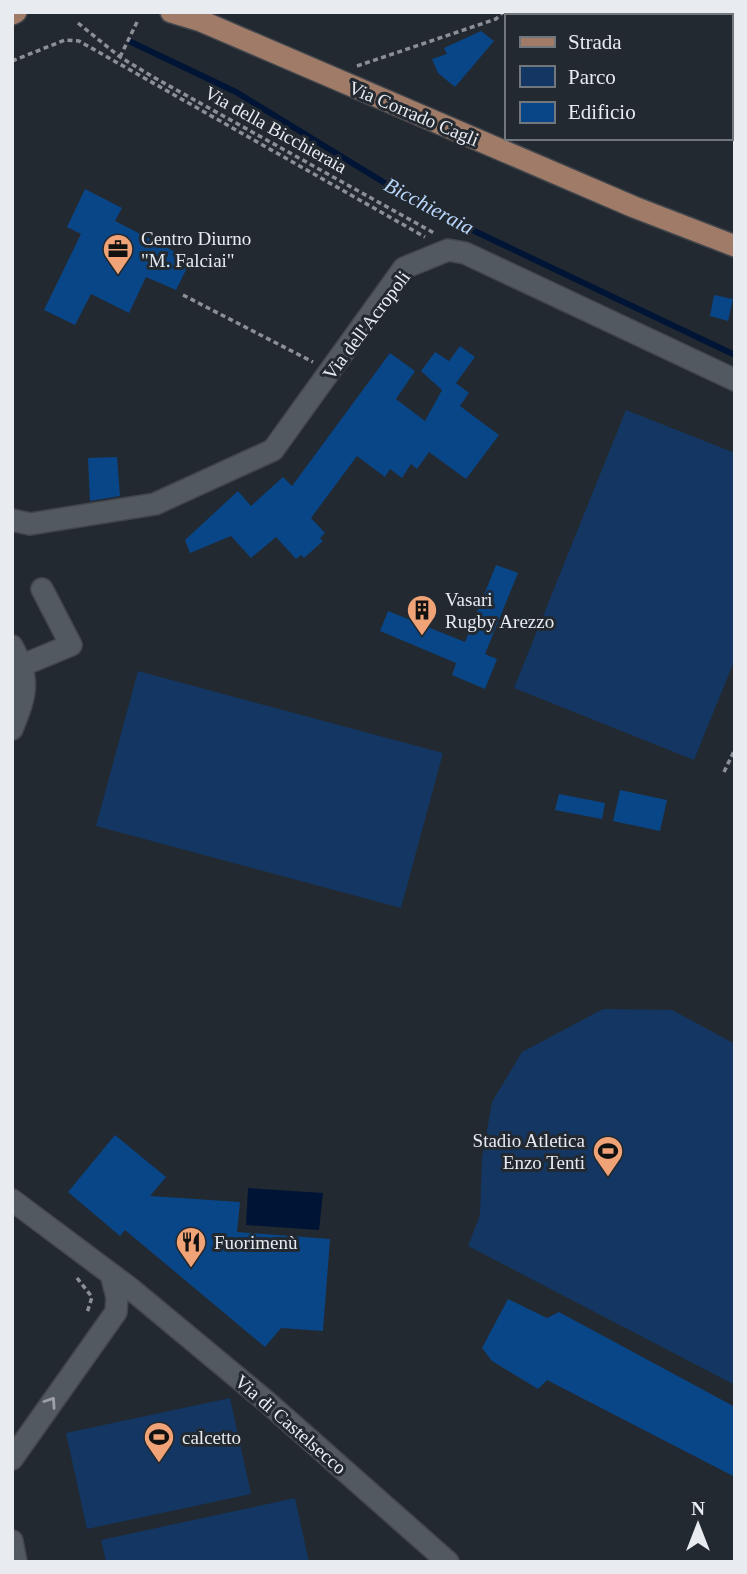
<svg xmlns="http://www.w3.org/2000/svg" width="747" height="1574" font-family="Georgia,serif">
	<style>
		.green { fill: #133762 }
		.water { fill: #001536 }
		.lines { fill: none; stroke-linecap: round; stroke-linejoin: round }
		.stream { stroke: #001536; stroke-width: 6 }
		.building { fill: #094687 }
		.minor-casing { stroke: #42464c; stroke-width: 24 }
		.major-casing { stroke: #42464c; stroke-width: 24 }
		.path { stroke: #8c9096; stroke-width: 3.5; stroke-dasharray: 5 3.5; stroke-linecap: butt }
		.minor { stroke: #535961; stroke-width: 21 }
		.major { stroke: #9f7b68; stroke-width: 21 }
		.oneway { stroke: #9ea2a8 }
		.labels { text-anchor: middle; stroke-width: 6; stroke-linejoin: round; paint-order: stroke }
		.street-label { font-size: 19px; fill: #e8ebf0; stroke: #232930 }
		.poi-label { font-size: 19px; fill: #e8ebf0; stroke: #232930; text-anchor: start }
		.water-label { font-size: 21px; font-style: italic; fill: #b9d6fc; stroke: #232930 }
	</style>
	<rect width="100%" height="100%" fill="#232930"/>
	<path class="green" d="M626 410 735 453V659L694 760 514 688Z
		M138 671 443 753 401 908 96 826Z
		M603 1009 672 1010 735 1044V1385L468 1246 480 1215 482 1158 492 1102 522 1052Z
		M230 1398 251 1494 87 1529 66 1433Z
		M295 1498 309 1562H106L101 1540Z"/>
	<path class="water" d="M248 1188 323 1193 319 1230 246 1225Z"/>
	<g class="lines">
		<path class="stream" d="M131 42 236 92 424 207 735 355"/>
	</g>
	<path class="building" d="M481 31 494 41 455 87 438 73 432 59 447 54 444 48Z
		M85 189 122 208 115 221 191 260 176 290 146 277 129 313 91 294 75 325 44 310 81 234 67 227Z
		M714 295 733 299 728 321 710 316Z
		M460 346 475 357 456 383 469 393 460 406 499 435 466 479 429 452 417 469 411 464 402 478 390 469 385 477 357 456 311 518 325 533 320 538 323 541 304 558 301 555 296 559 276 537 251 558 231 536 190 553 185 540 238 491 251 506 283 477 292 486 390 353 415 371 396 399 425 421 442 390 421 371 435 352 449 361Z
		M117 457 120 496 90 501 88 458Z
		M496 565 518 573 485 654 497 659 485 689 452 675 456 663 380 631 388 611 465 642Z
		M620 790 667 800 660 831 613 821Z
		M559 794 605 803 602 819 555 810Z
		M115 1135 166 1177 150 1196 240 1202 237 1232 330 1239 323 1331 281 1328 265 1347 125 1230 120 1236 68 1192Z
		M508 1299 547 1318 559 1312 735 1407V1477L547 1380 538 1389 492 1361 482 1348Z"/>
	<g class="lines">
		<g class="minor-casing">
			<path id="minor" d="M12 520 30 524 155 504 273 450 404 268 448 250 465 253 735 380
				M12 646C31 680 26 694 12 729
				M23 665 71 645 42 589
				M12 1200 131 1289 267 1402 448 1562
				M12 1459 116 1312 117 1297 111 1274
				M12 1541 16 1562"/>
		</g>
		<g class="major-casing">
			<path id="major" d="M171 12 201 21 634 207 735 246
				M12 14 16 12"/>
		</g>
		<path class="path" d="M78 23 120 57 155 78 434 233
			M120 57 138 20
			M12 61 65 40 79 41 425 237
			M357 66 496 19 503 12
			M183 295 313 362
			M724 772 735 749
			M77 1278 92 1297 87 1313"/>
		<use href="#minor" class="minor"/>
		<use href="#major" class="major"/>
	</g>
	<defs><path id="oneway-chevron" d="M-2-3.5L2.5 0L-2 3.5" fill="none" stroke-width="1.6" stroke-linecap="round" stroke-linejoin="round" transform="scale(1.75)"/></defs>
	<use class="oneway" href="#oneway-chevron" transform="translate(51 1402) rotate(-56)"/>
	<defs>
		<g id="office-pin" transform="scale(1.575)"><path d="M0 17L-7.5 6A9.5 9.5 0 1 1 7.5 6Z" fill="#efa377" stroke="#232930"/><path d="M-6-3h4V-5.5h4V-3h4V5H-6ZM-1-4.5V-3h2v-1.5ZM-6 0V1H6V0Z" fill="#111"/></g>
		<g id="building-pin" transform="scale(1.575)"><path d="M0 17L-7.5 6A9.5 9.5 0 1 1 7.5 6Z" fill="#efa377" stroke="#232930"/><path d="M-4-6H4V6H1V3H-1V6H-4ZM-2.5-4.3h1.7v1.8h-1.7ZM.8-4.3h1.7v1.8H.8ZM-2.5-1h1.7V.8h-1.7ZM.8-1h1.7V.8H.8Z" fill="#111"/></g>
		<g id="stadium-pin" transform="scale(1.575)"><path d="M0 17L-7.5 6A9.5 9.5 0 1 1 7.5 6Z" fill="#efa377" stroke="#232930"/><path d="M0-5a6.5 5 0 1 0 0 10a6.5 5 0 1 0 0-10ZM-3.5-1.8h7v3.6h-7Z" fill="#111"/></g>
		<g id="restaurant-pin" transform="scale(1.575)"><path d="M0 17L-7.5 6A9.5 9.5 0 1 1 7.5 6Z" fill="#efa377" stroke="#232930"/><path d="M-5-6h1v4h1v-4h1v4h1v-4h1v5L-1.5 .5V6h-2V.5L-5-1ZM5-6V6H3V1.5H1.5Q1.5-4 5-6Z" fill="#111"/></g>
	</defs>
	<g fill-rule="evenodd">
		<use href="#office-pin" x="118" y="249"/>
		<use href="#building-pin" x="422" y="610"/>
		<use href="#stadium-pin" x="608" y="1151"/>
		<use href="#restaurant-pin" x="191" y="1242"/>
		<use href="#stadium-pin" x="159" y="1437"/>
	</g>
	<g class="labels">
		<g class="street-label">
			<text transform="translate(414 113) rotate(23)" y="7">Via Corrado Cagli</text>
			<text transform="translate(276 129) rotate(29)" y="7">Via della Bicchieraia</text>
			<text transform="translate(366 325) rotate(-53)" y="7">Via dell'Acropoli</text>
			<text transform="translate(291 1424) rotate(41)" y="7">Via di Castelsecco</text>
		</g>
		<g class="poi-label">
			<text x="141" y="245">Centro Diurno<tspan x="141" dy="22">"M. Falciai"</tspan></text>
			<text x="445" y="606">Vasari<tspan x="445" dy="22">Rugby Arezzo</tspan></text>
			<text x="585" y="1147" text-anchor="end">Stadio Atletica<tspan x="585" dy="22">Enzo Tenti</tspan></text>
			<text x="214" y="1249">Fuorimenù</text>
			<text x="182" y="1444">calcetto</text>
		</g>
		<g class="water-label">
			<text transform="translate(429 206) rotate(28)" y="7">Bicchieraia</text>
		</g>
	</g>
	<rect width="747" height="1574" fill="none" stroke="#e8ebf0" stroke-width="28"/>
	<rect x="505" y="14" width="228" height="126" fill="#232930" stroke="#72777d" stroke-width="2"/>
	<rect x="520" y="37" width="35" height="10" fill="#9f7b68" stroke="#72777d" stroke-width="2"/>
	<text x="568" y="49" font-size="21" fill="#e8ebf0">Strada</text>
	<rect x="520" y="66" width="35" height="21" fill="#133762" stroke="#72777d" stroke-width="2"/>
	<text x="568" y="84" font-size="21" fill="#e8ebf0">Parco</text>
	<rect x="520" y="102" width="35" height="21" fill="#094687" stroke="#72777d" stroke-width="2"/>
	<text x="568" y="119" font-size="21" fill="#e8ebf0">Edificio</text>
	<g transform="translate(698 1525)" stroke="#232930" stroke-width="5" paint-order="stroke">
	<path d="M0-5L12 26L0 18L-12 26Z" fill="#e8ebf0"/>
	<text y="-10" font-size="19" font-weight="bold" text-anchor="middle" fill="#e8ebf0">N</text>
	</g>
</svg>
